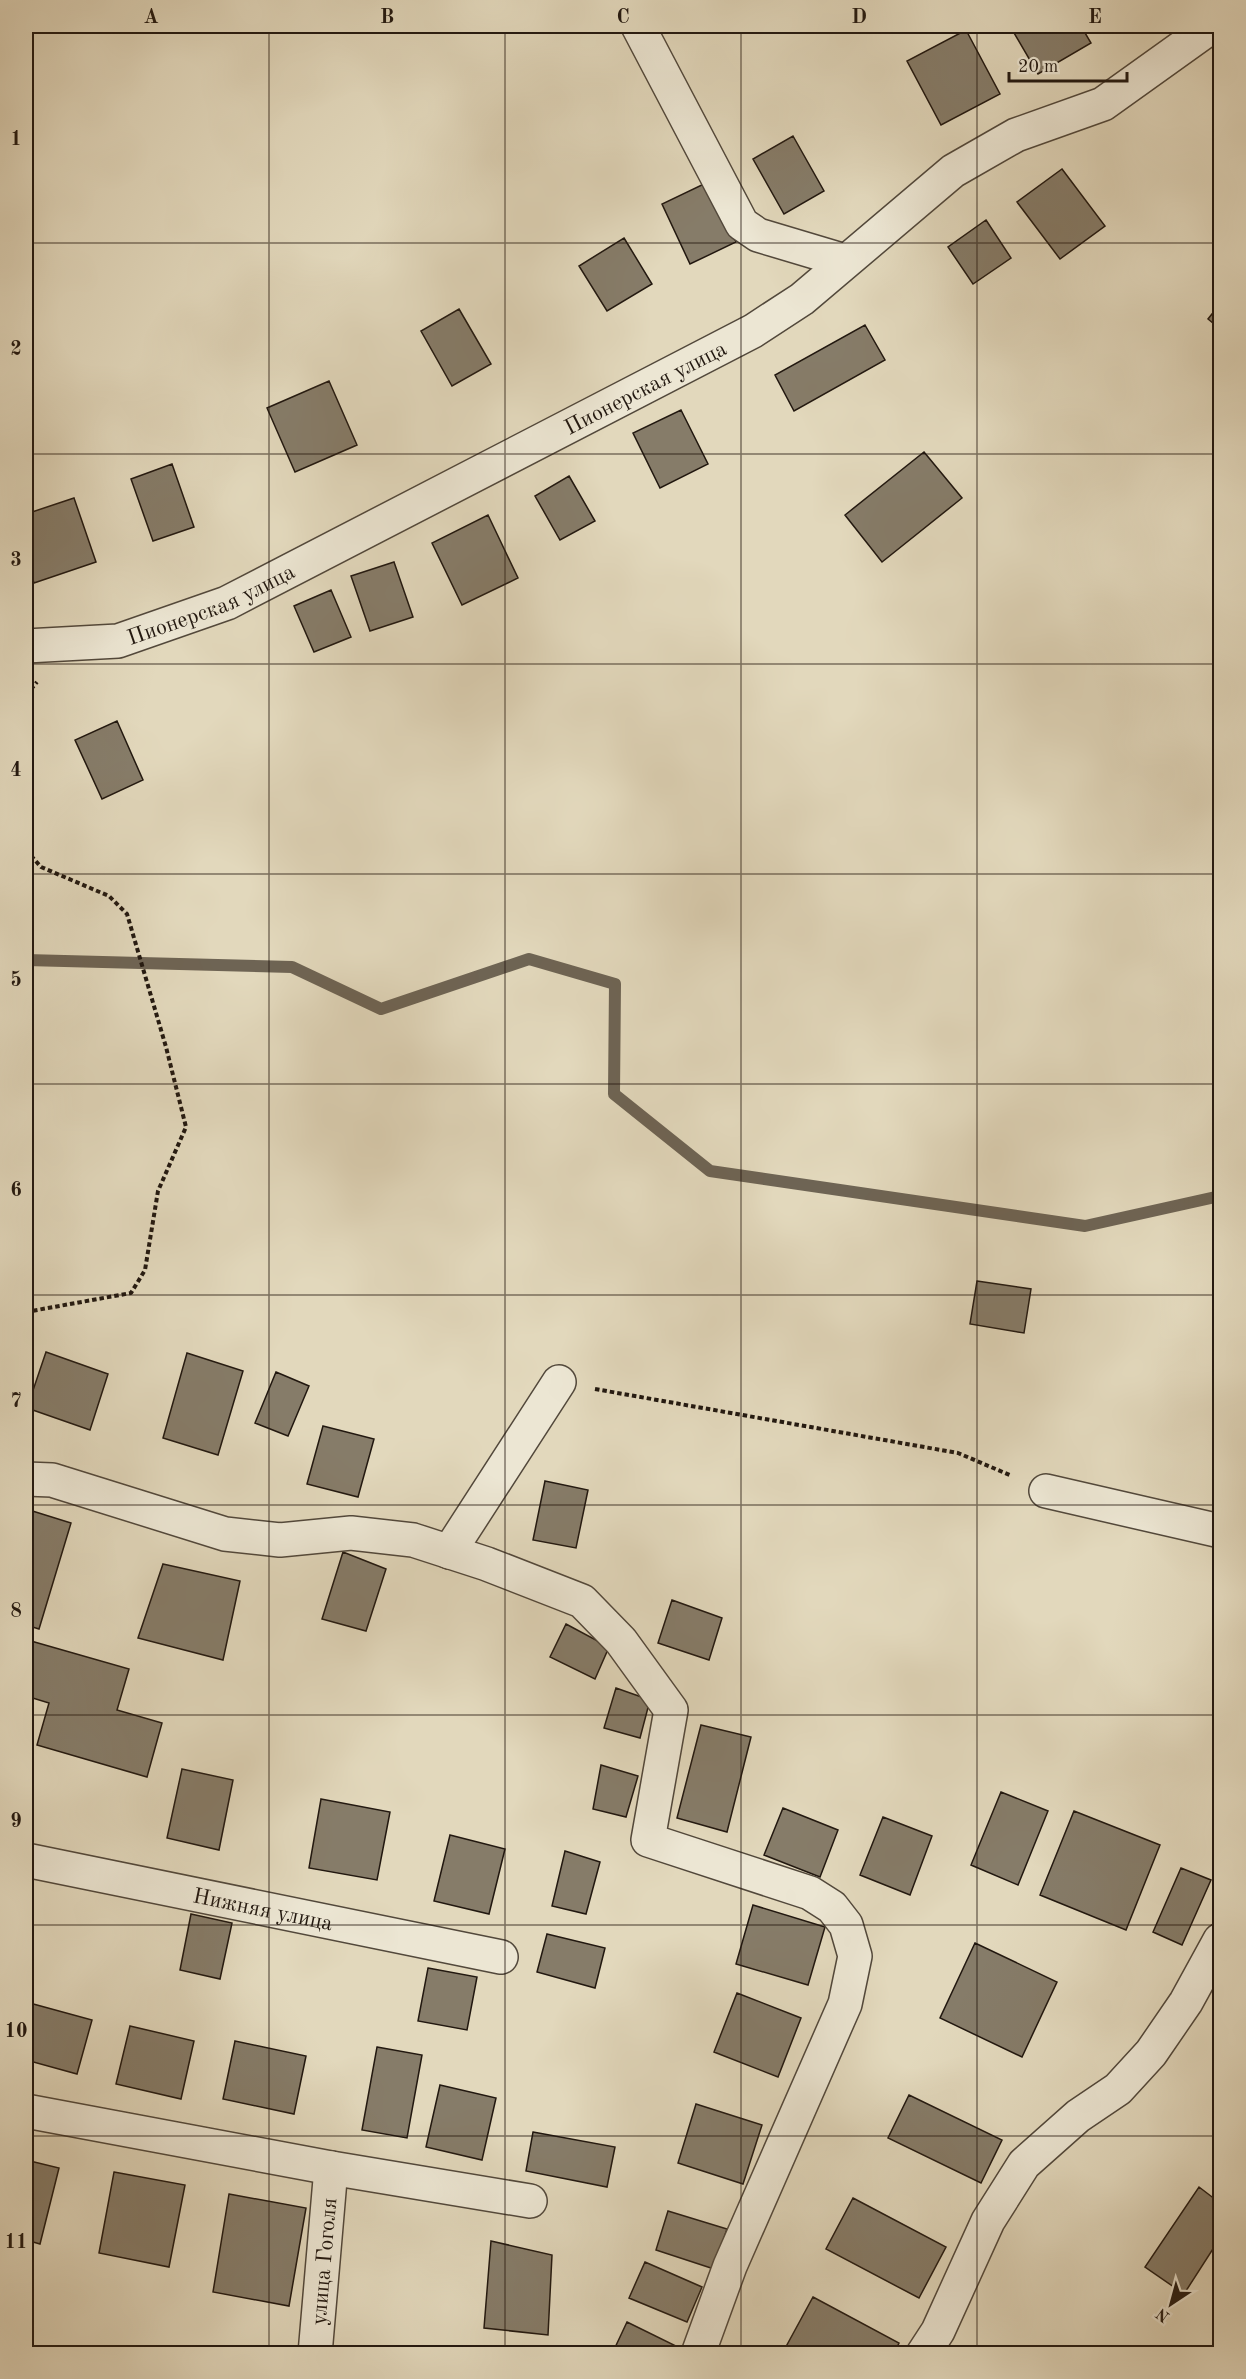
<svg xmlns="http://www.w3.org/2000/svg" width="1246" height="2379" font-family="'Old Standard TT',serif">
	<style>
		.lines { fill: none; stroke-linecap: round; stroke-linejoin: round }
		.stream { stroke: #6e6454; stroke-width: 12 }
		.building { fill: #867c69; stroke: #221810; stroke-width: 1.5 }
		.minor-casing { stroke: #52483b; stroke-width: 36 }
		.path { stroke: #221810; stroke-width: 4; stroke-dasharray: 4.5 3; stroke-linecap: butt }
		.minor { stroke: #ece6d3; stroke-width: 33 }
		.grid { fill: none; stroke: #221810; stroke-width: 1.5; stroke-opacity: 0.55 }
		.labels { text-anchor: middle; stroke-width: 5; stroke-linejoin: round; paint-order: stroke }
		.street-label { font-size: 22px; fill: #221810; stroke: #ece6d3 }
		.neatline { fill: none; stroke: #221810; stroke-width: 2 }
		.grid-label { font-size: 20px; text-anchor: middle; font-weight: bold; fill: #221810 }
	</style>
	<rect width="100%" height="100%" fill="#e2d8bc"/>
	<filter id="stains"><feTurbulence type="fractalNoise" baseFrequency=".00333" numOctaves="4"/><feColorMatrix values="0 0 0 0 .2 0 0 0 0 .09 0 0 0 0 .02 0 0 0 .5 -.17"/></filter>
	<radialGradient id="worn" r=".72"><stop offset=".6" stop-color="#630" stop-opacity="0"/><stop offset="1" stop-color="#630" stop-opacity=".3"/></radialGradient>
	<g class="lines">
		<path class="stream" d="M26 960 292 967 381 1009 529 959 615 984 614 1094 710 1171 1085 1226 1220 1196"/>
	</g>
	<path class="building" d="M1010 26H1081L1091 43 1038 74Z
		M966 30 1000 94 941 125 907 61Z
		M793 136 824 191 784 214 753 159Z
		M1062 169 1105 226 1060 259 1017 202Z
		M708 182 736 242 690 264 662 204Z
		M986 220 1011 258 973 284 948 247Z
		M624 238 652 284 607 311 579 266Z
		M1220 304V329L1208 319Z
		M459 309 491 364 452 386 421 331Z
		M865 325 885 360 794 411 775 375Z
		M329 381 357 445 295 472 267 408Z
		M681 410 708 464 660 488 633 433Z
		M924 452 962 498 882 562 845 515Z
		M172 464 194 527 153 541 131 479Z
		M569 476 595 521 560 540 535 496Z
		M74 498 96 562 34 583 26 557V514Z
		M488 515 518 578 462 605 432 543Z
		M394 562 413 617 370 631 351 576Z
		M331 590 351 637 314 652 294 606Z
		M117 721 143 780 102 799 75 740Z
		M977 1281 1031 1289 1024 1333 970 1324Z
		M46 1352 108 1374 90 1430 27 1408Z
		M187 1353 243 1371 218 1455 163 1438Z
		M276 1372 309 1386 288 1436 255 1423Z
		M323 1426 374 1439 358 1497 307 1484Z
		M545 1481 588 1490 576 1548 533 1540Z
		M26 1509 71 1523 39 1629 26 1625Z
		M343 1552 386 1569 366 1631 322 1619Z
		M163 1564 240 1581 223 1660 138 1638Z
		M672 1600 722 1618 709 1660 658 1643Z
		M566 1624 609 1647 595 1679 550 1657Z
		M31 1641 129 1669 117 1710 162 1723 147 1777 37 1745 49 1703 26 1696V1660Z
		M616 1688 650 1700 640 1738 604 1728Z
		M701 1725 751 1737 727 1832 677 1818Z
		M601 1765 638 1776 626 1817 593 1809Z
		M182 1769 233 1780 219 1850 167 1838Z
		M1001 1792 1048 1811 1018 1885 971 1865Z
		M321 1799 390 1812 377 1880 309 1868Z
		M783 1808 838 1830 820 1877 764 1855Z
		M1074 1811 1160 1845 1126 1930 1040 1895Z
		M883 1817 932 1836 910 1895 860 1875Z
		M450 1835 505 1849 489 1914 434 1901Z
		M565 1851 600 1862 586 1914 552 1906Z
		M1181 1868 1211 1880 1182 1945 1153 1932Z
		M753 1905 825 1927 808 1985 736 1964Z
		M191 1914 232 1923 220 1979 180 1970Z
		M547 1934 605 1948 595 1988 537 1972Z
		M975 1943 1057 1982 1022 2057 940 2018Z
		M428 1968 477 1977 467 2030 418 2021Z
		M737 1993 801 2018 778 2077 714 2052Z
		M26 2002 92 2020 77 2074 26 2060Z
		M130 2026 194 2041 181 2099 116 2084Z
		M235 2041 306 2056 294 2114 223 2099Z
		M377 2047 422 2055 407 2138 362 2130Z
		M440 2085 496 2098 482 2160 426 2147Z
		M909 2095 1002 2140 981 2183 888 2138Z
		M696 2104 762 2125 743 2184 678 2163Z
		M533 2132 615 2147 607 2187 526 2171Z
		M26 2160 59 2168 40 2244 26 2240Z
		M114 2172 185 2185 169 2267 99 2253Z
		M1199 2187 1220 2203V2238L1184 2294 1145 2267Z
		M229 2194 306 2208 289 2306 213 2292Z
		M853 2198 946 2247 919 2298 826 2249Z
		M668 2211 727 2229 714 2269 656 2250Z
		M491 2241 552 2255 548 2335 484 2328Z
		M645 2262 702 2287 687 2322 629 2298Z
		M813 2297 899 2343 894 2354H782Z
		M627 2322 678 2347 674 2354H612Z"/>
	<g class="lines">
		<g class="minor-casing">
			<g id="minor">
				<path d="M638 26 742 224 758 235 845 261"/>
				<path id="s1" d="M26 646 118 641 227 603 753 331 802 299 953 171 1016 135 1103 104 1212 26"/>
				<path d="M26 1479 52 1480 225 1534 280 1540 351 1533 413 1540 487 1564 582 1601 621 1641 671 1710 648 1840 810 1893 832 1907 846 1925 855 1956 845 2004 730 2266 698 2354"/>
				<path d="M1046 1491 1220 1531"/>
				<path d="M449 1552 559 1382"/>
				<path id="s2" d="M26 1860 501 1957"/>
				<path d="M26 2111 331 2168 530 2201"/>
				<path id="s3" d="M315 2354 331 2168"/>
				<path d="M923 2354 938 2331 988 2221 1024 2164 1078 2116 1118 2089 1151 2053 1186 2002 1220 1940"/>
			</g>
		</g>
		<path class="path" d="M26 695 37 682
			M26 850 41 867 109 896 127 914 166 1047 186 1127 158 1191 145 1270 131 1293 26 1312
			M595 1389 958 1453 1012 1476"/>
		<use href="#minor" class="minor"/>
	</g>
	<path class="grid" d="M269 26V2354M505 26V2354M741 26V2354M977 26V2354M26 243H1220M26 454H1220M26 664H1220M26 874H1220M26 1084H1220M26 1295H1220M26 1505H1220M26 1715H1220M26 1925H1220M26 2136H1220"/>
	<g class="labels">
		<g class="street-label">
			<text dy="8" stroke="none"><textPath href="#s1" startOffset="678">Пионерская улица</textPath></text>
			<text dy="8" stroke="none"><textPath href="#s1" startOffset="192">Пионерская улица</textPath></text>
			<text dy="8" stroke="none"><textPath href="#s2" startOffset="242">Нижняя улица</textPath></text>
			<text dy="8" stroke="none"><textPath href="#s3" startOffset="93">улица Гоголя</textPath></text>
		</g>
	</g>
	<rect width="1246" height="2379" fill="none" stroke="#e2d8bc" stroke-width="66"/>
	<g transform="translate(1171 2304) rotate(216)" stroke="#ece6d3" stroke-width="4.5" paint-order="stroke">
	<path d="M0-4.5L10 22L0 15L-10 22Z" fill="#221810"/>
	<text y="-9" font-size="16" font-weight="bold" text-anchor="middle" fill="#221810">N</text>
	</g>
	<path d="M1009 72v9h118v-9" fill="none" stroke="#221810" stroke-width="3"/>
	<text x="1018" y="72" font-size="18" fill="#221810" stroke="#ece6d3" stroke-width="4.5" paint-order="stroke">20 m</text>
	<rect x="33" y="33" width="1180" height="2313" class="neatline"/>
	<g class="grid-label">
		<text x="151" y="23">A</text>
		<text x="387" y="23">B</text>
		<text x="623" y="23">C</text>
		<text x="859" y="23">D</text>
		<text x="1095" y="23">E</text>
		<text x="16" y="145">1</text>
		<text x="16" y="355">2</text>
		<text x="16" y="566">3</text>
		<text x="16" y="776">4</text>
		<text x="16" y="986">5</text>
		<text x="16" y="1196">6</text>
		<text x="16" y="1407">7</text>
		<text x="16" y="1617">8</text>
		<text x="16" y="1827">9</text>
		<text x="16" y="2037">10</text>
		<text x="16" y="2248">11</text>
	</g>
	<rect width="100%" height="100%" filter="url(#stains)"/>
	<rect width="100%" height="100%" fill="url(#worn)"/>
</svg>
